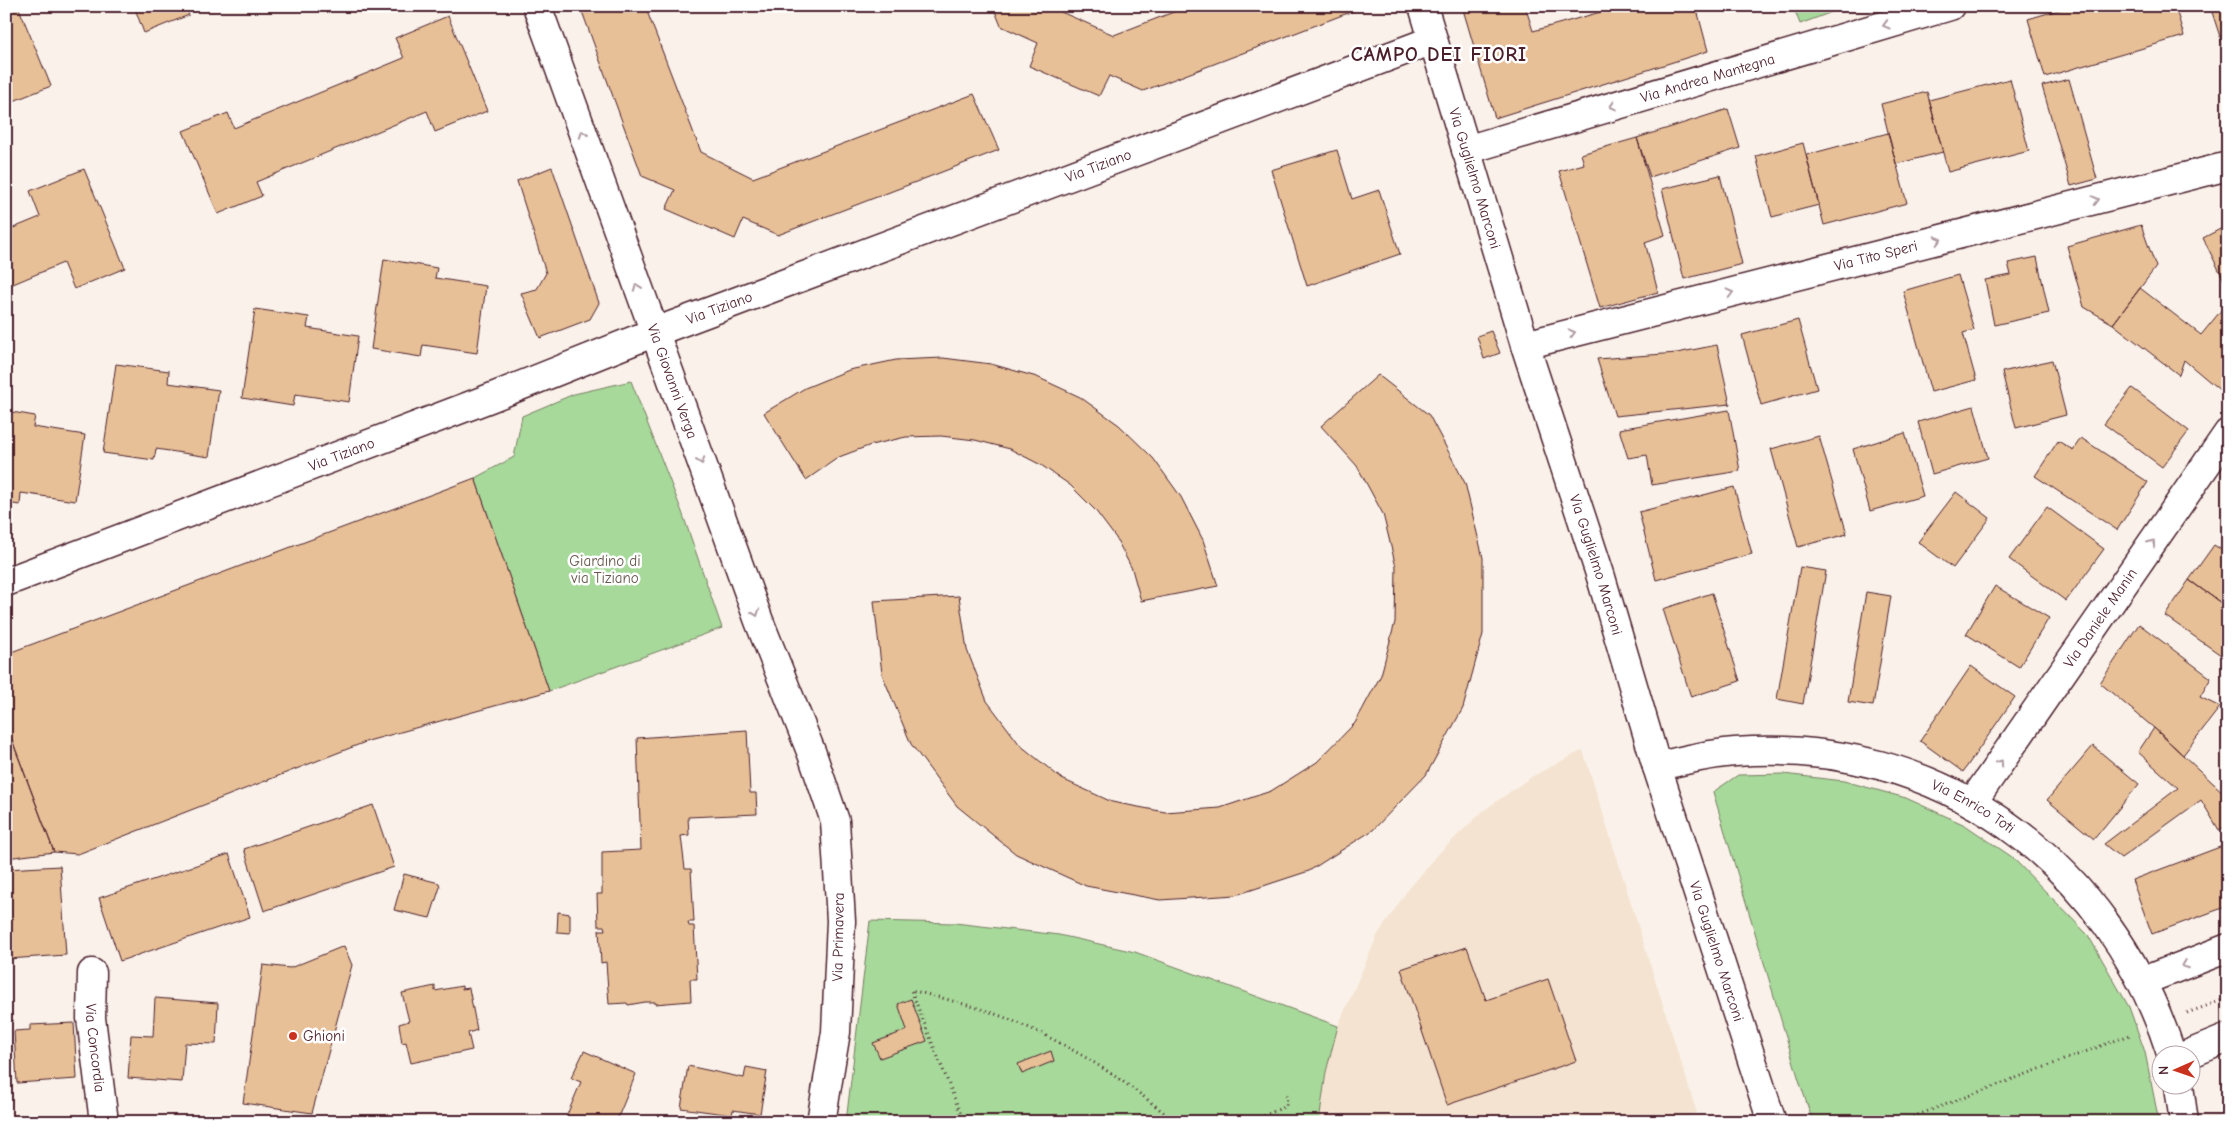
<svg xmlns="http://www.w3.org/2000/svg" width="2234" height="1128" font-family="'Comic Neue',sans-serif">
	<style>
		.built { fill: #f4e3d1 }
		.green { fill: #a6d99a; stroke: #787c62 }
		.building { fill: #e7c097; stroke: #4a1f2b }
		.lines { fill: none; stroke-linecap: round; stroke-linejoin: round }
		.minor-casing { stroke: #4a1f2b; stroke-width: 31 }
		.path { stroke: #4a1f2b; stroke-width: 3; stroke-dasharray: 1 4; stroke-linecap: butt }
		.minor { stroke: #fff; stroke-width: 28 }
		.oneway { stroke: #ae9aa0 }
		.poi-dot { fill: #c8321e; stroke: #fff; stroke-width: 2 }
		.labels { text-anchor: middle; stroke-width: 5; stroke-linejoin: round; paint-order: stroke }
		.street-label { font-size: 15px; fill: #4a1f2b; stroke: #fff }
		.park-label { font-size: 15px; fill: #66574c; stroke: #fff }
		.poi-label { font-size: 15px; fill: #4a1f2b; stroke: #fff; text-anchor: start }
		.district-label { font-size: 20px; font-weight: bold; letter-spacing: 1px; fill: #4a1f2b; stroke: #fff }
	</style>
	<rect width="100%" height="100%" fill="#faf2ea"/>
	<filter id="ink" filterUnits="userSpaceOnUse"><feTurbulence type="fractalNoise" baseFrequency=".02" numOctaves="2"/><feDisplacementMap in="SourceGraphic" scale="10" xChannelSelector="R" yChannelSelector="G"/><feConvolveMatrix kernelMatrix="1 2 1 2 8 2 1 2 1" color-interpolation-filters="sRGB"/></filter>
	<g filter="url(#ink)">
		<path class="built" d="M1583 750 1697 1113 1673 1122H1319L1326 1072 1338 1026 1378 934 1407 891 1440 852 1483 811 1531 777Z"/>
		<path class="green" d="M1793 6H1848L1800 24Z
			M631 381 682 512 722 628 549 691 475 478 514 457 522 416 574 394Z
			M1783 774 1844 781 1906 798 1965 825 2012 857 2088 935 2129 1007 2145 1052 2159 1122H1813L1799 1080 1713 792 1738 775Z
			M870 921 955 923 1059 935 1135 952 1338 1026 1326 1072 1319 1122H846Z"/>
		<path class="building" d="M6 6H18L51 86 6 104Z
			M134 6H185L189 15 144 33Z
			M580 6H645L701 152 753 178 974 94 999 150 778 235 743 220 735 239 666 209 675 190 642 176Z
			M993 6H1059L1061 12 1114 35 1189 6H1360L1361 8 1143 91 1109 76 1099 96 1029 66 1038 43 1001 26Z
			M1462 6H1525L1533 31 1622 6H1696L1708 51 1495 118Z
			M2072 6H2175L2184 36 2045 77 2028 19Z
			M2210 6H2228V48L2224 49Z
			M448 16 487 111 435 132 427 111 256 182 262 196 218 214 183 131 228 113 234 128 404 58 395 38Z
			M2010 79 2029 151 1948 172 1929 100Z
			M2069 79 2097 179 2071 186 2042 86Z
			M1927 92 1943 152 1896 164 1881 104Z
			M1728 109 1740 148 1650 177 1637 138Z
			M1888 133 1907 203 1824 225 1806 155Z
			M1637 138 1665 235 1645 242 1658 292 1600 308 1559 171 1584 164 1581 154Z
			M1803 143 1819 205 1772 217 1756 156Z
			M1337 150 1352 199 1379 190 1400 254 1307 286 1271 170Z
			M552 167 599 303 590 319 540 338 521 293 537 289 546 273 517 181Z
			M84 169 125 268 74 289 63 263 6 287V231L40 217 30 191Z
			M1720 175 1742 264 1684 279 1662 189Z
			M2141 225 2156 267 2113 324 2084 307 2067 246Z
			M2228 225V288L2203 238Z
			M2037 257 2049 313 1994 325 1985 280 2011 275 2008 263Z
			M384 259 437 268 435 278 486 286 477 353 423 345 421 357 371 349Z
			M1958 275 1974 330 1963 333 1976 380 1931 392 1903 291Z
			M2140 288 2201 335 2228 302V384L2222 392 2184 360 2179 375 2113 324Z
			M255 309 309 317 307 328 358 336 349 402 295 394 293 406 242 398Z
			M1798 320 1817 389 1761 405 1742 335Z
			M1491 331 1500 353 1484 359 1477 336Z
			M1717 345 1730 404 1615 416 1597 359 1677 353Z
			M943 358 991 364 1037 377 1080 397 1119 425 1153 458 1181 497 1203 540 1218 586 1141 601 1132 569 1116 538 1095 510 1070 485 1041 465 1010 449 975 440 941 436 906 437 871 445 839 457 806 480 764 413 805 388 849 370 896 360Z
			M2052 360 2066 415 2016 428 2002 372Z
			M116 364 169 371 168 383 219 390 209 457 156 449 154 460 103 453Z
			M1378 375 1429 415 1465 483 1483 558V634L1463 708 1426 775 1373 830 1309 871 1236 895 1160 900 1086 886 1016 854 957 806 911 744 882 674 874 601 959 596 967 650 987 701 1020 745 1062 779 1112 802 1165 812 1220 808 1271 791 1317 762 1355 723 1381 675 1395 622 1396 567 1383 514 1357 466 1321 426Z
			M2132 388 2189 431 2162 467 2104 424Z
			M1974 406 1988 458 1932 474 1918 422Z
			M1729 410 1740 471 1652 485 1647 455 1628 458 1619 429Z
			M6 411 35 416 33 427 85 435 75 501 21 493 20 505 6 503Z
			M1905 433 1923 496 1870 511 1853 449Z
			M1819 436 1847 534 1798 547 1771 449Z
			M2081 438 2148 482 2117 530 2035 476 2058 441 2073 450Z
			M475 478 549 691 368 741 78 854 54 852 6 724V654Z
			M1734 487 1752 554 1656 580 1639 512Z
			M1956 492 1990 518 1953 568 1918 542Z
			M2047 507 2104 549 2066 601 2009 559Z
			M2214 545 2228 554V608L2189 580Z
			M1800 567 1826 571 1803 704 1777 699Z
			M2189 580 2228 608V660L2165 616Z
			M1995 586 2049 618 2019 667 1966 634Z
			M1866 592 1891 596 1873 706 1848 702Z
			M1712 593 1740 681 1691 697 1663 609Z
			M2139 624 2211 678 2200 697 2220 707 2183 755 2154 728 2100 683Z
			M1971 666 2015 697 1963 772 1920 741Z
			M6 724 54 852 6 858Z
			M2154 728 2228 797V825L2219 830 2201 800 2121 858 2104 844 2178 788 2138 752Z
			M747 730 750 793H756L757 814 688 817 689 835 681 836 685 869H691L694 922H688L689 926H694L697 979H690L691 1001 655 1004V1002H645L628 1005 627 1003 609 1004 606 962 601 963 599 930H605L604 926H598L597 894H602V852L641 850 637 738Z
			M2093 746 2139 784 2094 839 2047 800Z
			M373 805 394 867 264 911 244 849Z
			M2228 844V906L2152 934 2132 880Z
			M229 854 250 917 120 961 99 898Z
			M60 866 66 955 8 959 6 869Z
			M404 874 439 883 440 887 430 918 394 910Z
			M558 912 570 914V933L557 932Z
			M344 946 352 965 312 1113 243 1103 263 965 290 968Z
			M1467 947 1486 1000 1548 979 1576 1061 1447 1105 1401 969Z
			M435 986V991L462 986V989L469 988 477 1030 468 1033 472 1050 411 1063 406 1042 402 1043 399 1024 409 1021 402 993Z
			M155 998 218 1003 216 1044 185 1043 182 1082 128 1078 131 1035 153 1036Z
			M911 999 927 1041 880 1058 873 1043 907 1030 898 1004Z
			M74 1023 77 1079 17 1083 14 1031 30 1030V1025Z
			M584 1051 636 1074 616 1122H564L581 1082 571 1078Z
			M1051 1051 1054 1061 1022 1074 1018 1064Z
			M688 1066 744 1078 746 1067 767 1071 760 1114 733 1110 732 1115 681 1108Z"/>
		<g class="lines">
			<g class="minor-casing">
				<g id="minor">
					<path id="s1" d="M537 6 759 621 812 754 835 821 841 921 836 1032 821 1122"/>
					<path id="s2" d="M1423 6 1525 345 1600 574 1657 767 1772 1122"/>
					<path id="s3" d="M1466 150 1950 6"/>
					<path id="s4" d="M1525 345 2228 166"/>
					<path id="s5" d="M6 582 490 398 655 332 1433 40"/>
					<path id="s6" d="M1657 767C1683 760 1709 754 1735 752 1940 736 2111 863 2172 1056"/>
					<path id="s7" d="M1972 803 2228 433"/>
					<path id="s8" d="M92 973 91 1018 104 1122"/>
					<path d="M2143 981 2228 948"/>
					<path d="M2184 1056 2228 1038"/>
					<path d="M2179 1086 2184 1122"/>
				</g>
			</g>
			<path class="path" d="M2187 1013 2228 998
				M964 1122 911 990C934 996 958 1002 981 1009 1051 1032 1119 1074 1175 1122
				M1250 1122 1286 1106 1287 1096 1285 1091
				M1868 1122 1870 1117 1879 1122
				M1899 1122 2130 1035"/>
			<use href="#minor" class="minor"/>
		</g>
		<defs><path id="oneway-chevron" d="M-2-3.5L2.5 0L-2 3.5" fill="none" stroke-width="1.6" stroke-linecap="round" stroke-linejoin="round" transform="scale(1.25)"/></defs>
		<g class="oneway">
			<use href="#oneway-chevron" transform="translate(1886 25) rotate(164)"/>
			<use href="#oneway-chevron" transform="translate(1613 106) rotate(163)"/>
			<use href="#oneway-chevron" transform="translate(583 134) rotate(-110)"/>
			<use href="#oneway-chevron" transform="translate(2096 200) rotate(-14)"/>
			<use href="#oneway-chevron" transform="translate(1938 240) rotate(-14)"/>
			<use href="#oneway-chevron" transform="translate(637 287) rotate(-110)"/>
			<use href="#oneway-chevron" transform="translate(1730 293) rotate(-14)"/>
			<use href="#oneway-chevron" transform="translate(1572 333) rotate(-14)"/>
			<use href="#oneway-chevron" transform="translate(701 461) rotate(70)"/>
			<use href="#oneway-chevron" transform="translate(2152 543) rotate(-55)"/>
			<use href="#oneway-chevron" transform="translate(756 613) rotate(70)"/>
			<use href="#oneway-chevron" transform="translate(2000 763) rotate(-55)"/>
			<use href="#oneway-chevron" transform="translate(2185 965) rotate(159)"/>
		</g>
	</g>
	<circle class="poi-dot" cx="293" cy="1036" r="5"/>
	<g class="labels">
		<g class="street-label">
			<text dy="5" stroke="none"><textPath href="#s3" startOffset="252">Via Andrea Mantegna</textPath></text>
			<text dy="5" stroke="none"><textPath href="#s5" startOffset="1169">Via Tiziano</textPath></text>
			<text dy="5" stroke="none"><textPath href="#s2" startOffset="180">Via Guglielmo Marconi</textPath></text>
			<text dy="5" stroke="none"><textPath href="#s4" startOffset="362">Via Tito Speri</textPath></text>
			<text dy="5" stroke="none"><textPath href="#s5" startOffset="764">Via Tiziano</textPath></text>
			<text dy="5" stroke="none"><textPath href="#s1" startOffset="399">Via Giovanni Verga</textPath></text>
			<text dy="5" stroke="none"><textPath href="#s5" startOffset="359">Via Tiziano</textPath></text>
			<text dy="5" stroke="none"><textPath href="#s2" startOffset="585">Via Guglielmo Marconi</textPath></text>
			<text dy="5" stroke="none"><textPath href="#s7" startOffset="225">Via Daniele Manin</textPath></text>
			<text dy="5" stroke="none"><textPath href="#s6" startOffset="328">Via Enrico Toti</textPath></text>
			<text transform="translate(838 937) rotate(-89)" y="5">Via Primavera</text>
			<text dy="5" stroke="none"><textPath href="#s2" startOffset="990">Via Guglielmo Marconi</textPath></text>
			<text dy="5" stroke="none"><textPath href="#s8" startOffset="75">Via Concordia</textPath></text>
		</g>
		<g class="park-label">
			<text x="605" y="566">Giardino di<tspan x="605" dy="17">via Tiziano</tspan></text>
		</g>
		<g class="poi-label">
			<text x="303" y="1041">Ghioni</text>
		</g>
		<g class="district-label">
			<text x="1439" y="61">CAMPO DEI FIORI</text>
		</g>
	</g>
	<rect width="2234" height="1128" fill="none" stroke="#fff" stroke-width="25"/>
	<rect x="12" y="12" width="2209" height="1103" fill="none" stroke="#4a1f2b" stroke-width="2" filter="url(#ink)"/>
	<g transform="translate(2176 1070) rotate(268)"><circle r="24" fill="#ffffff" stroke="#b7a5aa"/>
	<path d="M0-4L9 19L0 12L-9 19Z" fill="#c8321e"/>
	<text y="-8" font-size="14" font-weight="bold" text-anchor="middle" fill="#4a1f2b">N</text>
	</g>
</svg>
